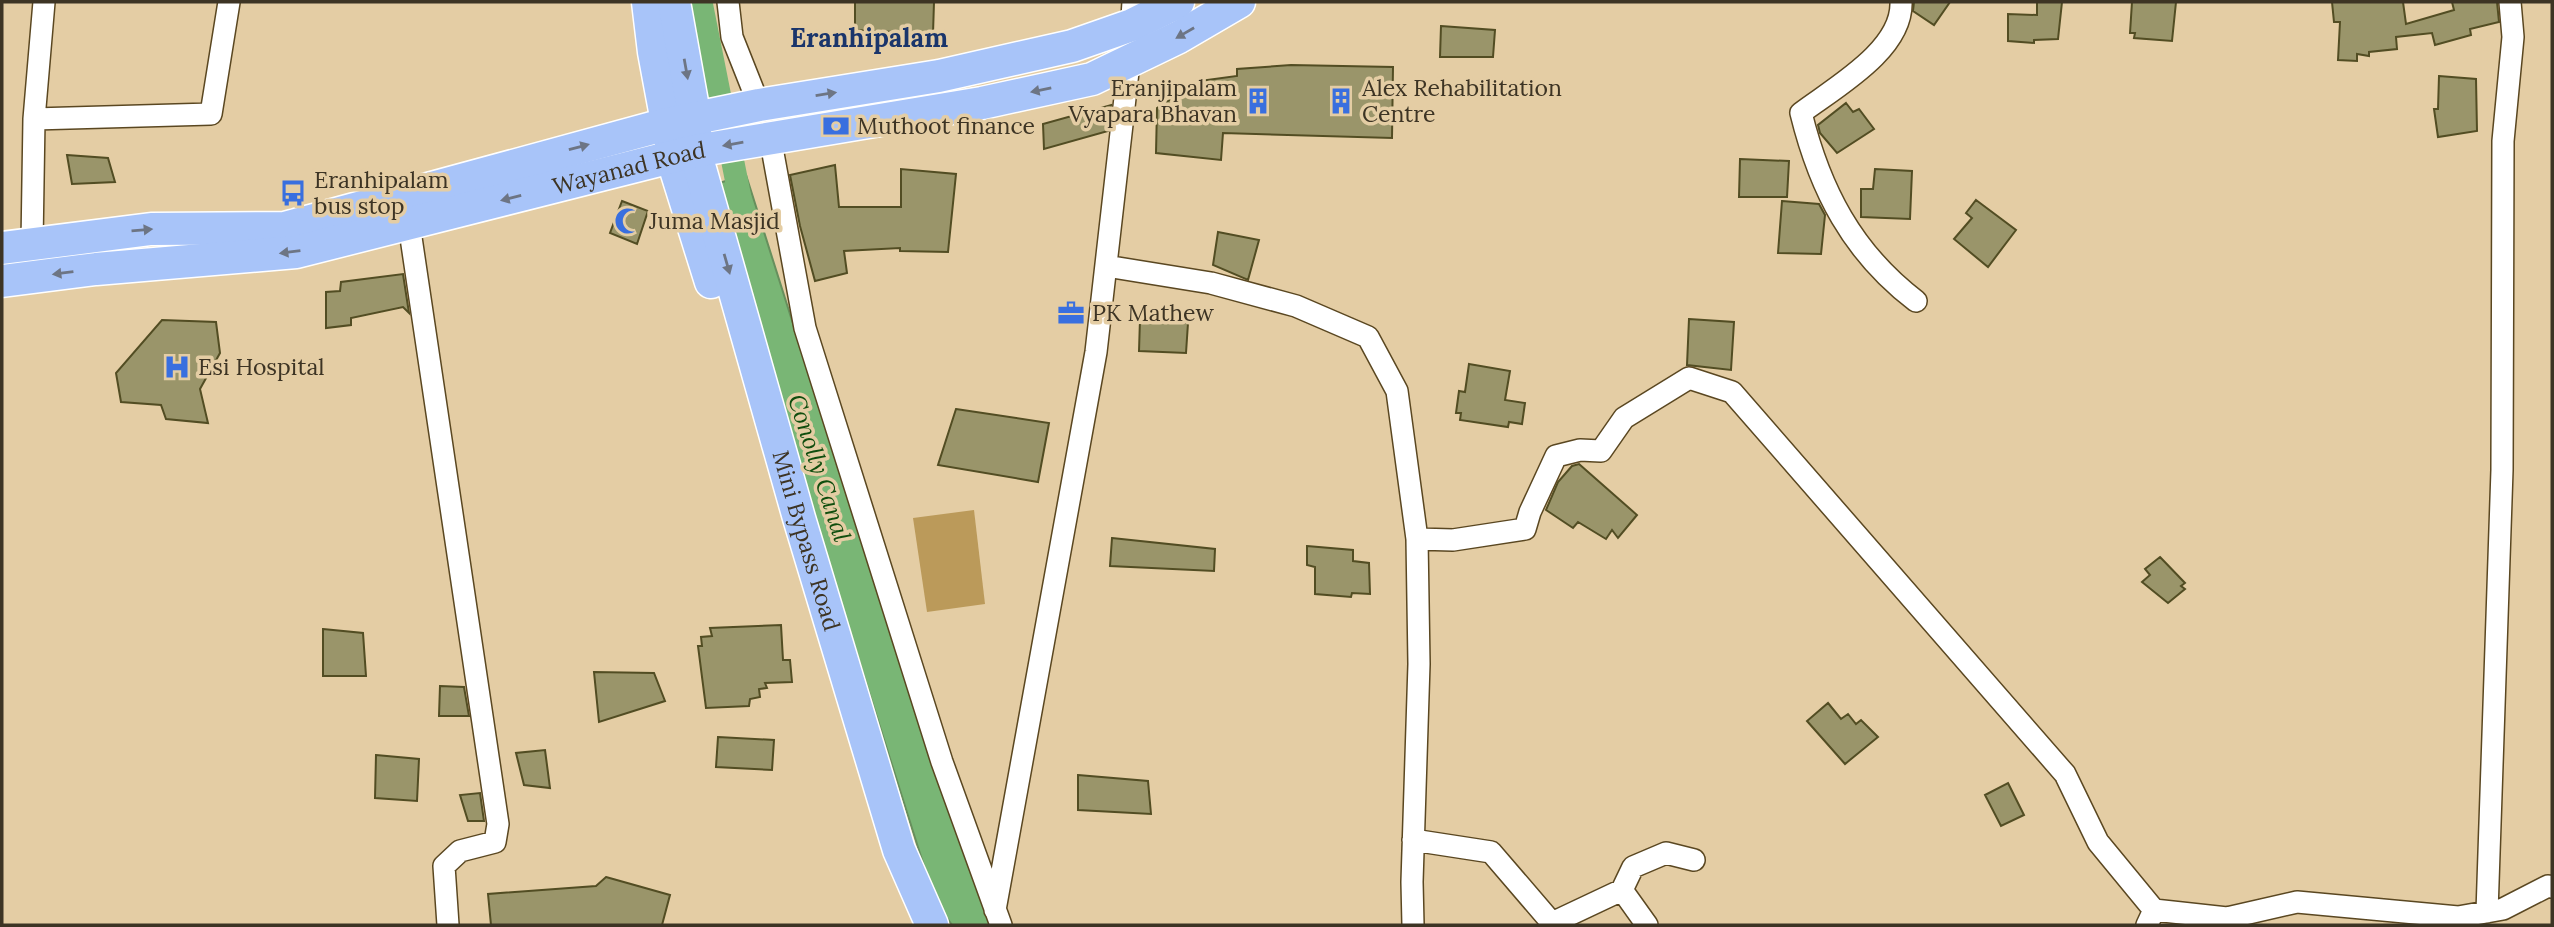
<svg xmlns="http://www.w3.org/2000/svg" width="2554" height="927" font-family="Lora,serif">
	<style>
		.green { fill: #bb9a5a }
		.water { fill: #79b675; stroke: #678f5d; stroke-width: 2 }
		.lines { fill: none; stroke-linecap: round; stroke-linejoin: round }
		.canal { stroke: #79b675; stroke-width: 23 }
		.building { fill: #9a956a; stroke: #524d23; stroke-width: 2 }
		.street-casing { stroke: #5a4721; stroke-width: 24 }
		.primary-casing { stroke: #fff; stroke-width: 35 }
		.street { stroke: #fff; stroke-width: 21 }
		.primary { stroke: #a8c4f9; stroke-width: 32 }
		.oneway { fill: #6d7584 }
		.labels { text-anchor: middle; stroke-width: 7; stroke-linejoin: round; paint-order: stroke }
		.poi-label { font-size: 23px; fill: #3d3424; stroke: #e4cda4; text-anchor: start }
		.street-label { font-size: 23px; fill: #3d3424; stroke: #e4cda4 }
		.water-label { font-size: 24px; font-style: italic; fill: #104e0e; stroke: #e4cda4 }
		.quarter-label { font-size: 26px; font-weight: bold; fill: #1a356b; stroke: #e4cda4 }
	</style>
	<rect width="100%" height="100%" fill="#e4cda4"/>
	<path class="green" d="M974 510 985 604 927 612 913 518Z"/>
	<path class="water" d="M746 175 876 586 991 925H952L935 901 709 186Z"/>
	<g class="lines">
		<path class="canal" d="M701 2 742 208"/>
	</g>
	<path class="building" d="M855 2H934L933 34 855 30Z
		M1914 2H1950L1934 25 1913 11Z
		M2037 2H2062L2058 39 2034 40V43L2008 41V14L2037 15Z
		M2132 2H2176L2172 41 2134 38 2135 33H2130Z
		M2332 2H2403L2406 24 2454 10 2452 2H2497L2499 22 2470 29 2471 35 2435 45 2432 33 2396 37 2397 49 2369 52V56L2357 54V61L2338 60 2340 22H2334Z
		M1441 26 1495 30 1493 57H1440Z
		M1291 65 1393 67 1392 138 1223 133 1221 160 1156 153 1157 108 1200 81 1237 76V69Z
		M2439 76 2476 79 2477 131 2438 137 2434 109H2438Z
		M1846 103 1853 112 1859 109 1874 129 1837 153 1820 133 1818 125Z
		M1111 105 1108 131 1044 149 1043 124Z
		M67 155 108 158 115 182 72 184Z
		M1740 159 1789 161 1787 197H1739Z
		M835 165 839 207H901V169L956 174 948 252 900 251V248L844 251 847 273 815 281 800 226 790 175Z
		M1875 169 1912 171 1910 219 1861 217V189H1873Z
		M1976 200 2016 230 1988 267 1954 239 1972 218 1966 213Z
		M622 201 648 211 637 244 610 233Z
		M1782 201 1819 204 1825 215 1821 254 1778 253Z
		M1218 232 1259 240 1248 280 1213 265Z
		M403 274 409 313 403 307 351 318V325L326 328V292L340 291 341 282Z
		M1140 319 1188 323 1186 353 1139 351Z
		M1689 319 1734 322 1731 370 1687 365Z
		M162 320 216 322 220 353 200 389 208 423 166 419 161 405 121 402 116 373Z
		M1469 364 1510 371 1505 400 1525 403 1522 424 1509 422 1508 427 1460 420 1461 413H1456L1459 391 1465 392Z
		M956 409 1049 423 1038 482 938 465Z
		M1579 464 1637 515 1618 538 1612 530 1606 539 1578 522 1573 528 1546 510 1558 482 1572 466Z
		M1112 538 1215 549 1214 571 1110 566Z
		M1307 546 1353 550V561L1369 563 1370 594 1352 593 1351 597 1315 594V567L1307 565Z
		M2160 557 2185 583 2181 586 2185 589 2168 603 2142 582 2150 575 2145 569Z
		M781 625 783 660H790L792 682 765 683 767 688 759 689 760 697 750 699 749 706 706 708 698 646H702L701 637 712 636 710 628Z
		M323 629 363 633 366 676H323Z
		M594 672 654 673 665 701 599 722Z
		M440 686 464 687 469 716H439Z
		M1828 703 1841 719 1848 714 1856 724 1861 720 1878 737 1845 764 1807 721Z
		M718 737 774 740 772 770 716 767Z
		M545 750 550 788 524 785 516 753Z
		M376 755 419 759 417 801 375 798Z
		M1078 775 1148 781 1151 814 1078 810Z
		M2008 783 2024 815 2001 826 1985 795Z
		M480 793 484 821H468L460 795Z
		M606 877 670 895 662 925H491L488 894 596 886Z"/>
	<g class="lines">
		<g class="street-casing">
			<path id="street" d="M728 2 732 37 759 105
				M1901 2C1903 50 1834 88 1801 113 1820 190 1852 252 1916 301
				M34 119 44 2
				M770 137 805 328 942 762 1001 925
				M409 224 498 824 495 842 460 851 444 866 448 925
				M32 243 34 119 211 114 229 2
				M1106 266 1211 283 1296 306 1368 337 1397 391 1417 539 1419 664 1412 882 1413 925
				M1417 539 1453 540 1525 529 1530 512 1556 456 1580 450 1601 451 1624 418 1689 378 1732 392 2065 774 2098 842 2154 910 2147 925
				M1413 840 1491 852 1552 923 1622 890 1647 925
				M1622 890 1633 867 1666 853 1694 860
				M995 910 1096 352 1129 63 1133 2
				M2154 910 2227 918 2297 902 2458 917 2503 909 2548 886 2552 887
				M2487 912 2502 470 2503 141 2513 37 2510 2"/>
		</g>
		<g class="primary-casing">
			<g id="primary">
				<path d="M648 2 654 52 676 170 711 282"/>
				<path id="s1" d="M674 2 695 119V151L799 518 899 850 932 925"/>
				<path d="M2 248 151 229 285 228 667 124 759 105 939 76 1072 46 1132 25 1178 2"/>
				<path id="s2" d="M2 281 96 269 296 252 695 151 982 103 1092 79 1179 37 1239 2"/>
			</g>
		</g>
		<use href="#street" class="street"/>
		<use href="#primary" class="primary"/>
	</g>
	<defs><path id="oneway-solid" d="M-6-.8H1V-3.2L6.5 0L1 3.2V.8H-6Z" transform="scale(1.75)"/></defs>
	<g class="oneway">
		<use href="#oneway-solid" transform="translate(1185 33) rotate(150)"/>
		<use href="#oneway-solid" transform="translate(686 69) rotate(80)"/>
		<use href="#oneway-solid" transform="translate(1041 90) rotate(168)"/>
		<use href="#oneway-solid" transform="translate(826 94) rotate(-9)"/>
		<use href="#oneway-solid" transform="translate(733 144) rotate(170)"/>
		<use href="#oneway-solid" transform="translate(579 147) rotate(-15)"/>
		<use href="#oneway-solid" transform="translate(511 198) rotate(166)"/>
		<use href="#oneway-solid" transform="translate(142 230) rotate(-5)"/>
		<use href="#oneway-solid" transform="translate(290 252) rotate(173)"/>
		<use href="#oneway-solid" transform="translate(727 264) rotate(74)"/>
		<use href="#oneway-solid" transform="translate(63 273) rotate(173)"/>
	</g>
	<defs>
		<g id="building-bare" transform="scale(2.1)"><path d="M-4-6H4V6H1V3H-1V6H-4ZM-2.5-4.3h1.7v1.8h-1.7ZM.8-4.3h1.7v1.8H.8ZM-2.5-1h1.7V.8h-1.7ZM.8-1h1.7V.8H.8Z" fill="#396fdf" stroke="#e4cda4" stroke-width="2.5" paint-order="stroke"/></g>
		<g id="bank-bare" transform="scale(2.1)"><path d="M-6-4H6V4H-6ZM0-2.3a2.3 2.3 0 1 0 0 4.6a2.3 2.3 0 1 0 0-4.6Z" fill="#396fdf" stroke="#e4cda4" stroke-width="2.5" paint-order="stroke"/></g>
		<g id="bus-bare" transform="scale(2.1)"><path d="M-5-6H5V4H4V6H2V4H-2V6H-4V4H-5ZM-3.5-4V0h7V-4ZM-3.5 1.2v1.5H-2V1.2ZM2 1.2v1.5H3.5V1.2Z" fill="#396fdf" stroke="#e4cda4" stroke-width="2.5" paint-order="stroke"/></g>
		<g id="mosque-bare" transform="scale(2.1)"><path d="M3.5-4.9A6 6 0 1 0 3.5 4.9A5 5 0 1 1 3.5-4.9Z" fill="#396fdf" stroke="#e4cda4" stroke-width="2.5" paint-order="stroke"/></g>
		<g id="office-bare" transform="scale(2.1)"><path d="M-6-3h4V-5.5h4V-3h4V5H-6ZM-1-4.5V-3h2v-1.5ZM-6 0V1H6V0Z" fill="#396fdf" stroke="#e4cda4" stroke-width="2.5" paint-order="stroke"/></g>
		<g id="hospital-bare" transform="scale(2.1)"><path d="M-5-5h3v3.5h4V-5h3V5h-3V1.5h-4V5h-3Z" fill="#396fdf" stroke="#e4cda4" stroke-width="2.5" paint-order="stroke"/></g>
	</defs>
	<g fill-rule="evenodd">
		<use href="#building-bare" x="1258" y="101"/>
		<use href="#building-bare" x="1341" y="101"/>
		<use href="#bank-bare" x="836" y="126"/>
		<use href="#bus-bare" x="293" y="193"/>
		<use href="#mosque-bare" x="628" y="221"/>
		<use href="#office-bare" x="1071" y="313"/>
		<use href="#hospital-bare" x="177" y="367"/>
	</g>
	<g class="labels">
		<g class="poi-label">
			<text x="1237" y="96" text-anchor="end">Eranjipalam<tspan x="1237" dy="26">Vyapara Bhavan</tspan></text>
			<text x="1362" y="96">Alex Rehabilitation<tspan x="1362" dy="26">Centre</tspan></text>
			<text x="857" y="134">Muthoot finance</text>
			<text x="314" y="188">Eranhipalam<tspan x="314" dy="26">bus stop</tspan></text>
			<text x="649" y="229">Juma Masjid</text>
			<text x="1092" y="321">PK Mathew</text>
			<text x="198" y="375">Esi Hospital</text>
		</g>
		<g class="street-label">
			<text dy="8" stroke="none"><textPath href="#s2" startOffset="639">Wayanad Road</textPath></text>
			<text dy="8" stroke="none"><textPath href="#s1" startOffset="556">Mini Bypass Road</textPath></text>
		</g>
		<g class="water-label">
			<text transform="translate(819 468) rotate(72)" y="8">Conolly Canal</text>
		</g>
		<g class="quarter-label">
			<text x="869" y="47">Eranhipalam</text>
		</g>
	</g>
	<rect width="2554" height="927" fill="none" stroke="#3d3424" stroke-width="7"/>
</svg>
